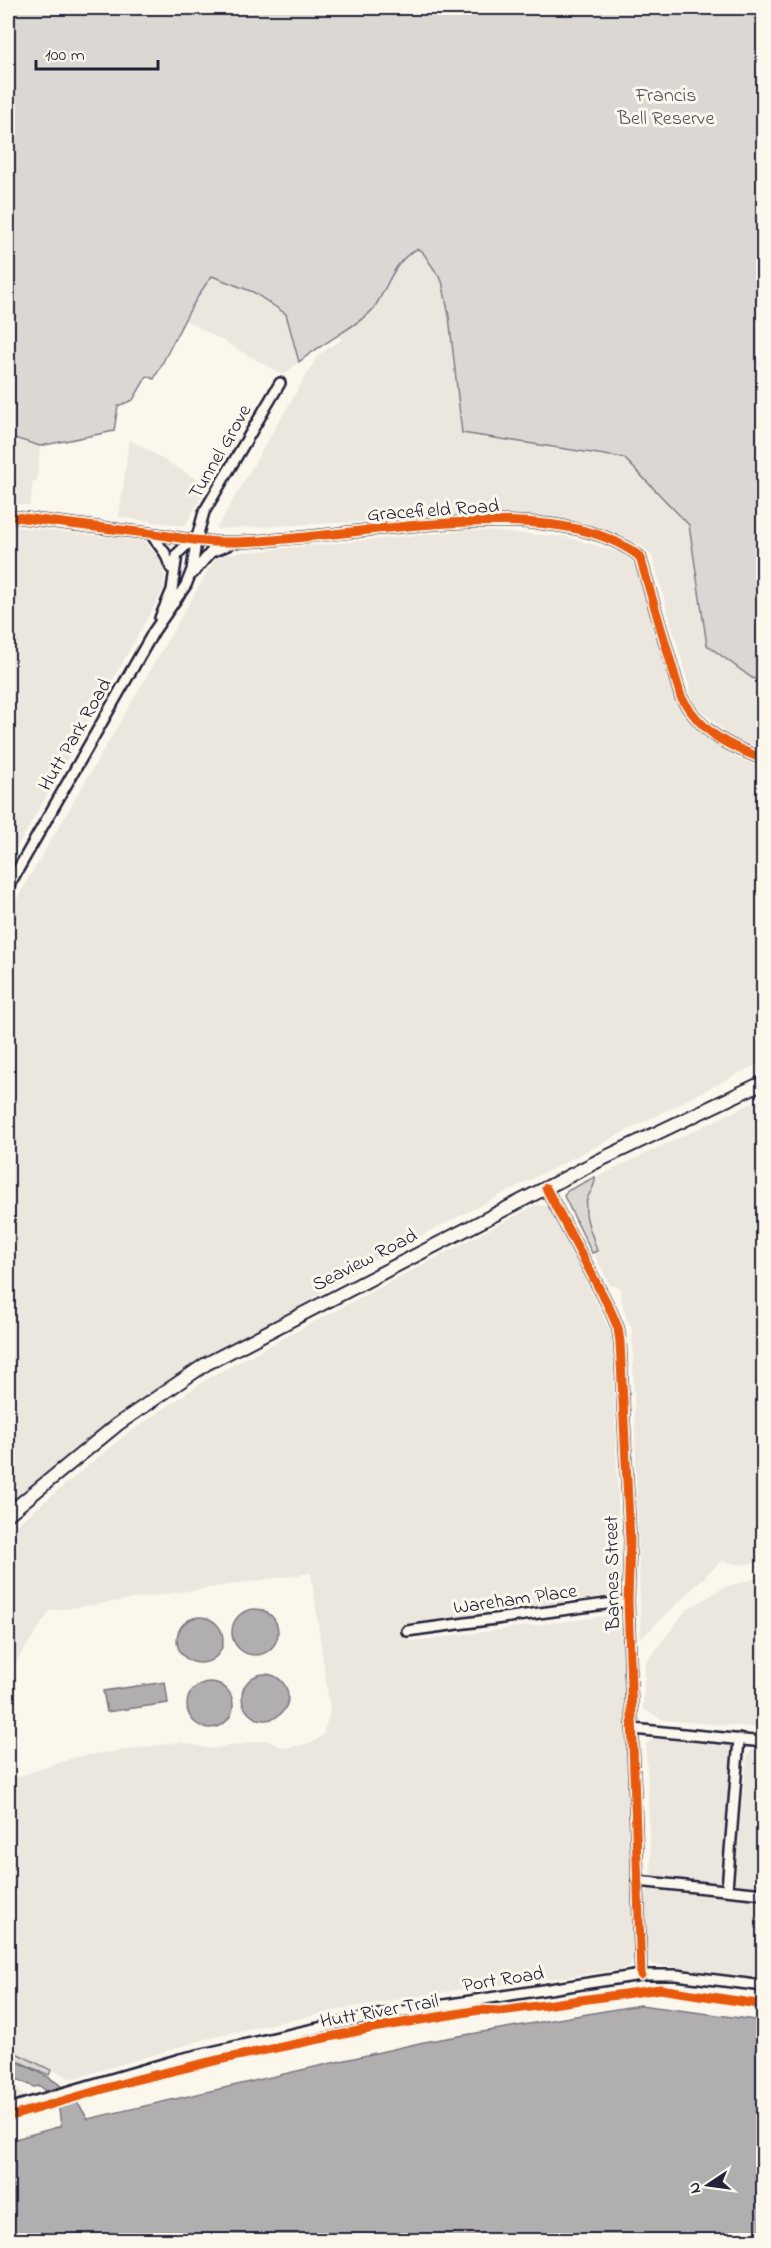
<svg xmlns="http://www.w3.org/2000/svg" width="771" height="2248" font-family="'Indie Flower',sans-serif">
	<style>
		.built { fill: #ebe7df }
		.green { fill: #dbd8d3; stroke: #7e7d87; stroke-width: 1.5 }
		.water { fill: #b1aeb0; stroke: #787681; stroke-width: 1.5 }
		.lines { fill: none; stroke-linecap: round; stroke-linejoin: round }
		.minor-casing { stroke: #22223b; stroke-width: 14 }
		.major-casing { stroke: #22223b; stroke-width: 16 }
		.minor { stroke: #fbf7ec; stroke-width: 9 }
		.major { stroke: #fbf7ec; stroke-width: 12 }
		.cycleway-casing { stroke: #fbf7ec; stroke-width: 13 }
		.cycleway { stroke: #e8590c; stroke-width: 9 }
		.labels { text-anchor: middle; stroke-width: 6; stroke-linejoin: round; paint-order: stroke }
		.park-label { font-size: 20px; fill: #505061; stroke: #fbf7ec }
		.street-label { font-size: 20px; fill: #22223b; stroke: #fbf7ec }
	</style>
	<rect width="100%" height="100%" fill="#fbf7ec"/>
	<filter id="ink" filterUnits="userSpaceOnUse"><feTurbulence type="fractalNoise" baseFrequency=".0167" numOctaves="2"/><feDisplacementMap in="SourceGraphic" scale="12" xChannelSelector="R" yChannelSelector="G"/><feConvolveMatrix kernelMatrix="1 2 1 2 8 2 1 2 1" color-interpolation-filters="sRGB"/></filter>
	<g filter="url(#ink)">
		<path class="built" d="M417 249 422 250 442 281 449 316 462 433 624 458 689 525 707 645 752 678 763 681V750L730 737 694 703 652 556 641 545 585 522 509 514 216 529 318 355 341 340 338 334 373 310 392 273 406 257Z
			M212 276 253 292 286 314 299 362 283 375 186 320 193 300Z
			M8 436 40 446 37 481H33L30 506 8 503Z
			M129 439 208 486 185 526 119 517Z
			M8 526 144 541 163 561 165 577 163 591 8 863Z
			M471 530 567 537 622 553 638 568 667 672 683 713 708 739 735 757 763 768V1061L366 1264 305 1303 177 1376 112 1422 8 1508V914L215 559 227 554Z
			M763 1098V1561L740 1565 721 1561 641 1639 632 1328 625 1315 619 1287 610 1285 564 1196 567 1191Z
			M536 1205 549 1206 555 1216 612 1335 621 1584 613 1595 406 1626 401 1634 412 1641 614 1615 620 1619 623 1625 634 1959 628 1967 619 1970 450 1991 353 2007 220 2035 72 2079 8 2049V1780L76 1757 179 1742 212 1749 265 1740 285 1748 312 1743 323 1735 330 1711 311 1573 50 1611 8 1674V1532L124 1436 212 1376Z
			M763 1576V1728L663 1720 643 1709 645 1664 686 1610 725 1587Z
			M652 1739 730 1746 735 1751 724 1880 716 1885 655 1879 651 1873 646 1744Z
			M753 1749 763 1750V1891L736 1888 733 1884 747 1756Z
			M649 1889 763 1900V1979L652 1964 645 1958 643 1895Z
			M8 2084 19 2089 23 2098 8 2103Z"/>
		<path class="green" d="M8 8H763V681L752 678 707 645 689 525 624 458 462 433 449 316 442 281 422 251 417 249C393 261 388 287 374 308 364 322 317 346 299 362L286 314 253 292 212 276C188 307 173 345 154 379L147 376 133 400 118 406 114 431 40 446 8 436Z
			M595 1177C596 1187 590 1190 587 1199 582 1216 593 1235 597 1251L592 1253 564 1196 567 1191Z
			M8 2049 51 2070 49 2075 8 2057Z"/>
		<path class="water" d="M232 1632a23 23 0 1 1 46 0a23 23 0 1 1-46 0Z
			M177 1640a23 23 0 1 1 46 0a23 23 0 1 1-46 0Z
			M242 1697a23 23 0 1 1 46 0a23 23 0 1 1-46 0Z
			M165 1682 168 1703 107 1712 103 1691Z
			M187 1705a23 23 0 1 1 46 0a23 23 0 1 1-46 0Z
			M640 2005 763 2021V2240H8V2141L61 2126 58 2101 40 2086 34 2087 8 2075V2057C45 2075 66 2081 88 2119L424 2042Z"/>
		<g class="lines">
			<g class="minor-casing">
				<path id="minor" d="M8 516C54 522 101 528 147 533 172 536 195 542 220 542 329 545 552 485 640 557L681 697C703 733 725 745 764 759
					M151 534 165 553 171 568
					M196 541 204 512 280 383
					M193 573 211 552 228 545
					M160 618 172 590 177 554 192 540
					M8 887 154 631 186 585 192 570 195 549 192 540
					M546 1188 609 1307 618 1328 620 1342 630 1541 628 1601 641 1975
					M407 1631 628 1601
					M633 1729 764 1742
					M637 1881 764 1894
					M727 1889 739 1739
					M8 2109 180 2059 372 2016 641 1975H676L764 1986"/>
			</g>
			<g class="major-casing">
				<path id="major" d="M8 1514 118 1424 206 1364 598 1161 764 1082"/>
			</g>
			<use href="#minor" class="minor"/>
			<use href="#major" class="major"/>
			<g class="cycleway-casing">
				<path id="cycleway" d="M8 516C54 522 101 528 147 533 172 536 195 542 220 542 329 545 552 485 640 557L681 697C703 733 725 745 764 759
					M546 1188 609 1307 618 1328 620 1342 630 1541 628 1601 641 1975
					M8 2117 134 2080 218 2060 373 2028 479 2010 501 2011 660 1989 764 2005"/>
			</g>
			<use href="#cycleway" class="cycleway"/>
		</g>
	</g>
	<g class="labels">
		<g class="park-label">
			<text x="666" y="101">Francis<tspan x="666" dy="23">Bell Reserve</tspan></text>
		</g>
		<g class="street-label">
			<text transform="translate(219 451) rotate(-60)" y="7">Tunnel Grove</text>
			<text transform="translate(433 509) rotate(-4)" y="7">Gracefield Road</text>
			<text transform="translate(74 734) rotate(-60)" y="7">Hutt Park Road</text>
			<text transform="translate(364 1259) rotate(-27)" y="7">Seaview Road</text>
			<text transform="translate(611 1573) rotate(-91)" y="7">Barnes Street</text>
			<text transform="translate(515 1598) rotate(-8)" y="7">Wareham Place</text>
			<text transform="translate(503 1978) rotate(-9)" y="7">Port Road</text>
			<text transform="translate(379 2010) rotate(-10)" y="7">Hutt River Trail</text>
		</g>
	</g>
	<rect width="771" height="2248" fill="none" stroke="#fbf7ec" stroke-width="30"/>
	<rect x="15" y="15" width="741" height="2218" fill="none" stroke="#22223b" stroke-width="2" filter="url(#ink)"/>
	<g transform="translate(708 2185) rotate(257)" stroke="#fbf7ec" stroke-width="4.5" paint-order="stroke">
	<path d="M0-4.5L10 22L0 15L-10 22Z" fill="#22223b"/>
	<text y="-9" font-size="16" font-weight="bold" text-anchor="middle" fill="#22223b">N</text>
	</g>
	<path d="M36 60v9h122v-9" fill="none" stroke="#22223b" stroke-width="3"/>
	<text x="45" y="60" font-size="18" fill="#22223b" stroke="#fbf7ec" stroke-width="4.5" paint-order="stroke">100 m</text>
</svg>
